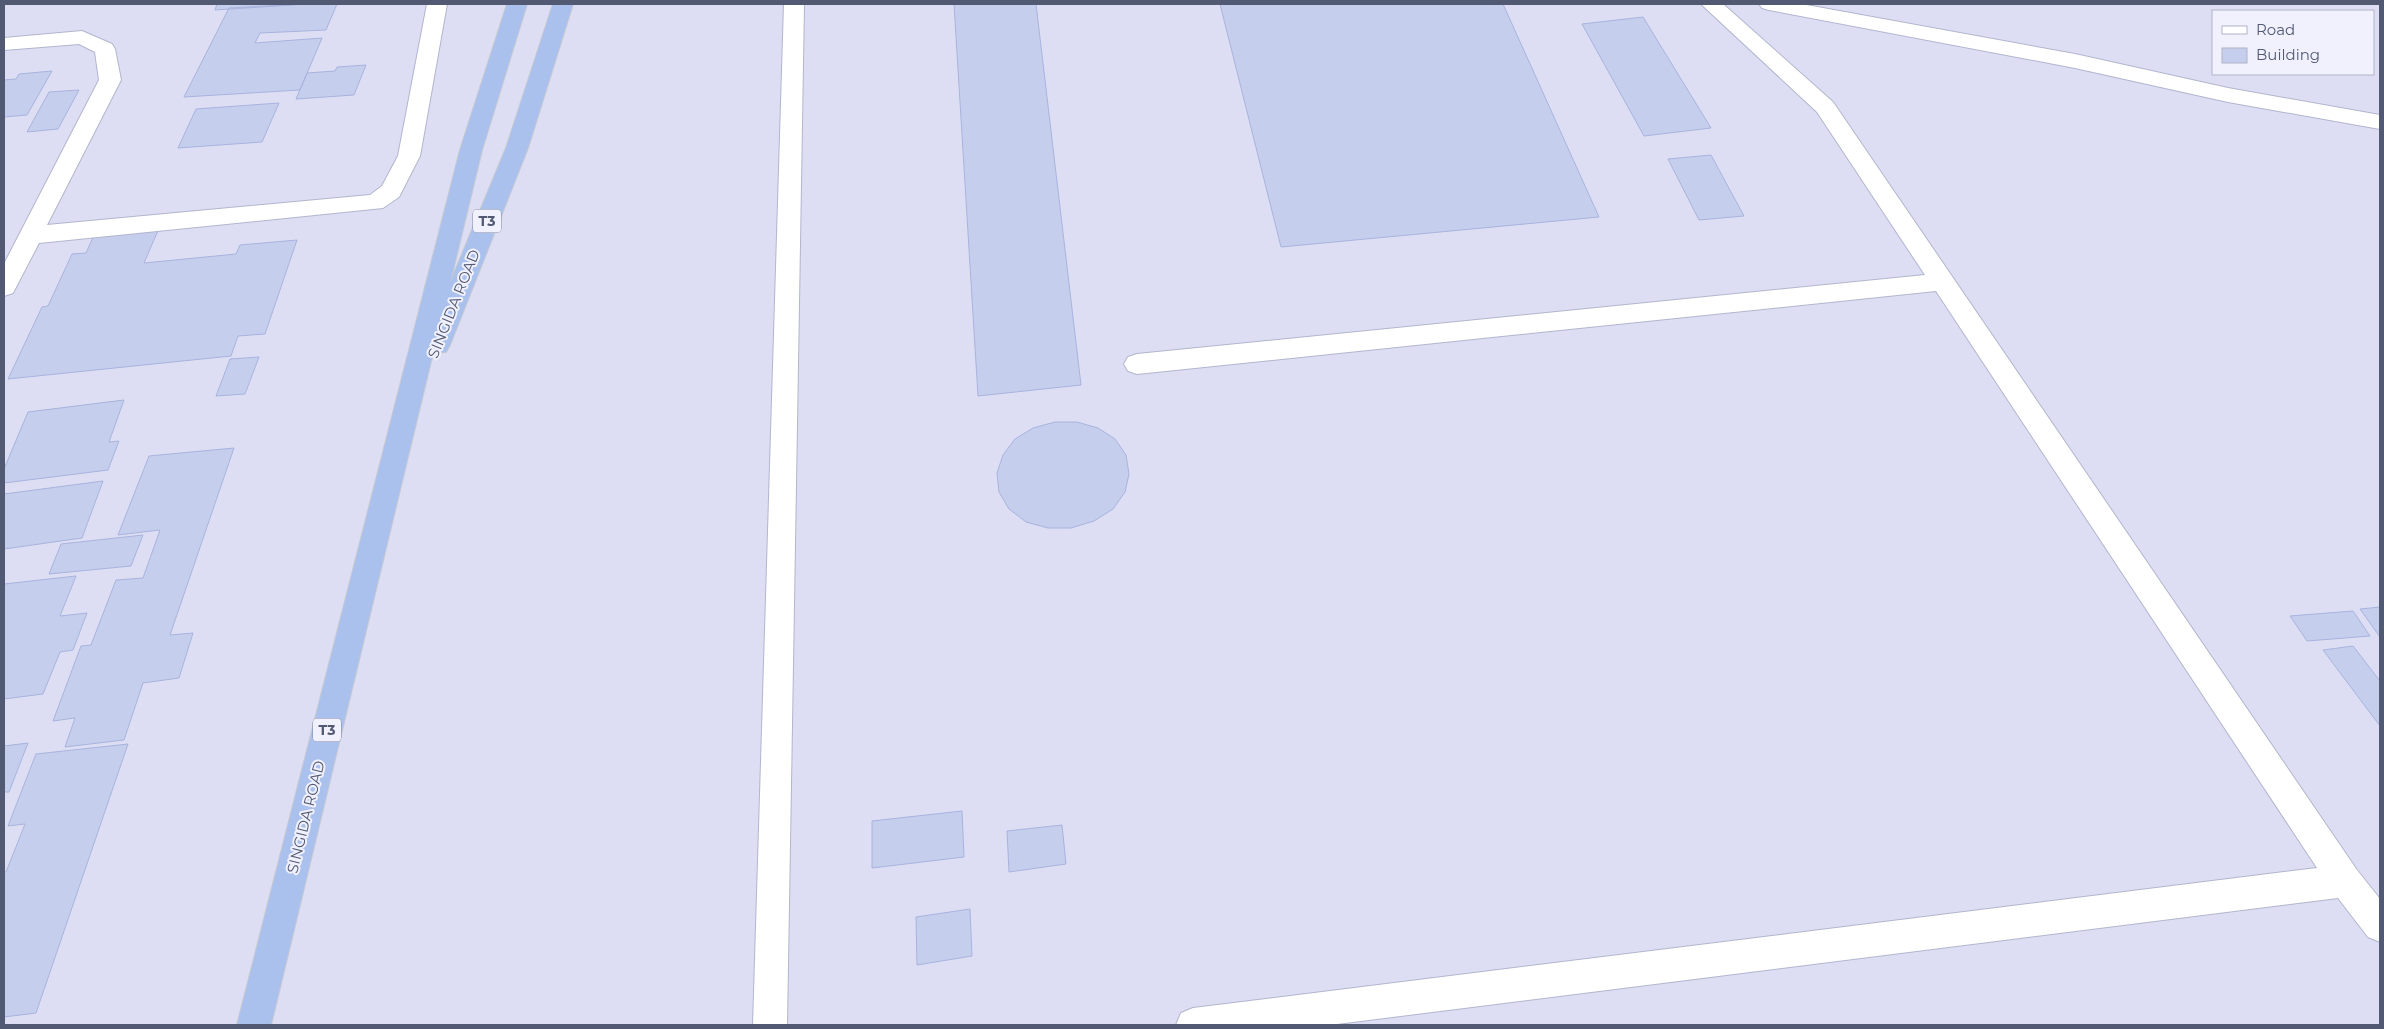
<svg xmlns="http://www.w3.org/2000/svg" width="2384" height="1029" font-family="Montserrat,sans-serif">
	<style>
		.residential { fill: #dddef3; fill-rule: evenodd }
		.building { fill: #c6ceed; stroke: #a8b4de }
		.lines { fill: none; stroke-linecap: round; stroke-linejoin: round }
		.minor-casing { stroke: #b2b6cc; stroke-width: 2 }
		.highway-casing { stroke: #c7cad2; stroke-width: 2 }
		.minor { fill: #fff; fill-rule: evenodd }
		.highway { fill: #aac0ed; fill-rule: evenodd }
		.labels { text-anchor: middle; stroke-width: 4; stroke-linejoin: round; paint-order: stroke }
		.shield { fill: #f1f1fd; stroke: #81879c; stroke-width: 1 }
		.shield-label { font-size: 14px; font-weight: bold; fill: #515973 }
		.street-label { font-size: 15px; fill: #515973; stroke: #f1f1fd }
	</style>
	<rect width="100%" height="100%" fill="#ebebfa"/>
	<path class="residential" d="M4 4H2380V1025H4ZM2213 11H2373V74H2213Z"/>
	<path class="building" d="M217 4H306L215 10Z
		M306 4H337L326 30 260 33 255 43 322 38 300 90 184 97 229 8Z
		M954 4H1036L1081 385 978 396Z
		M1220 4H1503L1599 217 1281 247Z
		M1643 17 1711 128 1644 136 1582 24Z
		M366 65 354 95 296 99 307 73 335 71 337 67Z
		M52 71 27 115 4 117V80L16 79 19 74Z
		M79 90 58 129 27 132 49 92Z
		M279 103 262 142 178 148 196 109Z
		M1711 155 1744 216 1699 220 1668 159Z
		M160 226 144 263 236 254 240 245 297 240 265 334 238 336 231 356 8 379 42 307 48 306 72 254 86 253 95 233Z
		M259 357 245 394 216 396 230 359Z
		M124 400 109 442 119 441 108 470 4 483V469L28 412Z
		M1055 422H1077L1098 428 1115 439 1126 455 1129 474 1125 492 1113 509 1094 521 1071 528H1048L1026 522 1009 509 999 492 997 473 1003 455 1015 439 1033 428Z
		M234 448 170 635 193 633 179 678 143 683 124 740 65 747 75 718 53 721 81 646 91 645 116 580 143 578 160 530 118 535 149 456Z
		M103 481 82 538 4 549V494Z
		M143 535 131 566 49 574 61 544Z
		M76 576 60 616 87 613 73 650 60 652 43 694 4 699V584Z
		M2380 607V637L2360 609Z
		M2353 611 2370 636 2307 641 2290 616Z
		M2353 646 2380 681V726L2323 650Z
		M28 743 9 792H4V746Z
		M128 744 36 1013 4 1017V872H6L25 824 8 826 36 754Z
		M962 811 964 857 872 868V821Z
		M1062 825 1066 864 1009 872 1007 831Z
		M970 909 972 956 917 965 916 917Z"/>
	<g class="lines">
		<g class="minor-casing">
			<path id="minor" d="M427 4H447L420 156 399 197 383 208 39 243 13 293 4 296V264L99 80 95 52 79 44 4 50V38L82 31 112 44 115 49 121 80 47 225 370 195 382 186 398 156Z
				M784 4H804L787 1025H753Z
				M1701 4H1723L1833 102 2357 870 2380 899V942L2368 937 2338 898 1329 1025H1176L1181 1013 1193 1008 2317 868 1936 291 1137 374 1128 371 1124 364 1128 357 1137 354 1925 275 1817 112Z
				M1759 4H1801L2075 54 2228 88 2380 115V129L2228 102 2075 68 1769 10 1762 8Z"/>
		</g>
		<g class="highway-casing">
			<path id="highway" d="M507 4H527L482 150 450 283 506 148 553 4H573L528 148 450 345 446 352 433 353 271 1025H237L460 150Z"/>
		</g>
		<use href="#minor" class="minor"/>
		<use href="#highway" class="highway"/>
	</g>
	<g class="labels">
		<g class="shield">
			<rect x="473" y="209.5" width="28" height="23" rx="4"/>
			<rect x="313" y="718.5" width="28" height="23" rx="4"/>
		</g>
		<g class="shield-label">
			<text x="487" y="226">T3</text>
			<text x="327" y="735">T3</text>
		</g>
		<g class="street-label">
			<text transform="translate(454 304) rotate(-68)" y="5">SINGIDA ROAD</text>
			<text transform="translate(306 817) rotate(-76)" y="5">SINGIDA ROAD</text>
		</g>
	</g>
	<rect width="2384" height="1029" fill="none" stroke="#515973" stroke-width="10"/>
	<rect x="2212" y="10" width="162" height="65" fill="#f1f1fd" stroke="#b1b4c6"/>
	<rect x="2222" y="26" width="25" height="8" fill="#ffffff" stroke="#b1b4c6"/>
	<text x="2256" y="35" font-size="15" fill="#515973">Road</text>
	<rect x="2222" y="48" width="25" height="15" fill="#c6ceed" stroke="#b1b4c6"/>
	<text x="2256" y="60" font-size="15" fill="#515973">Building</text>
</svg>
